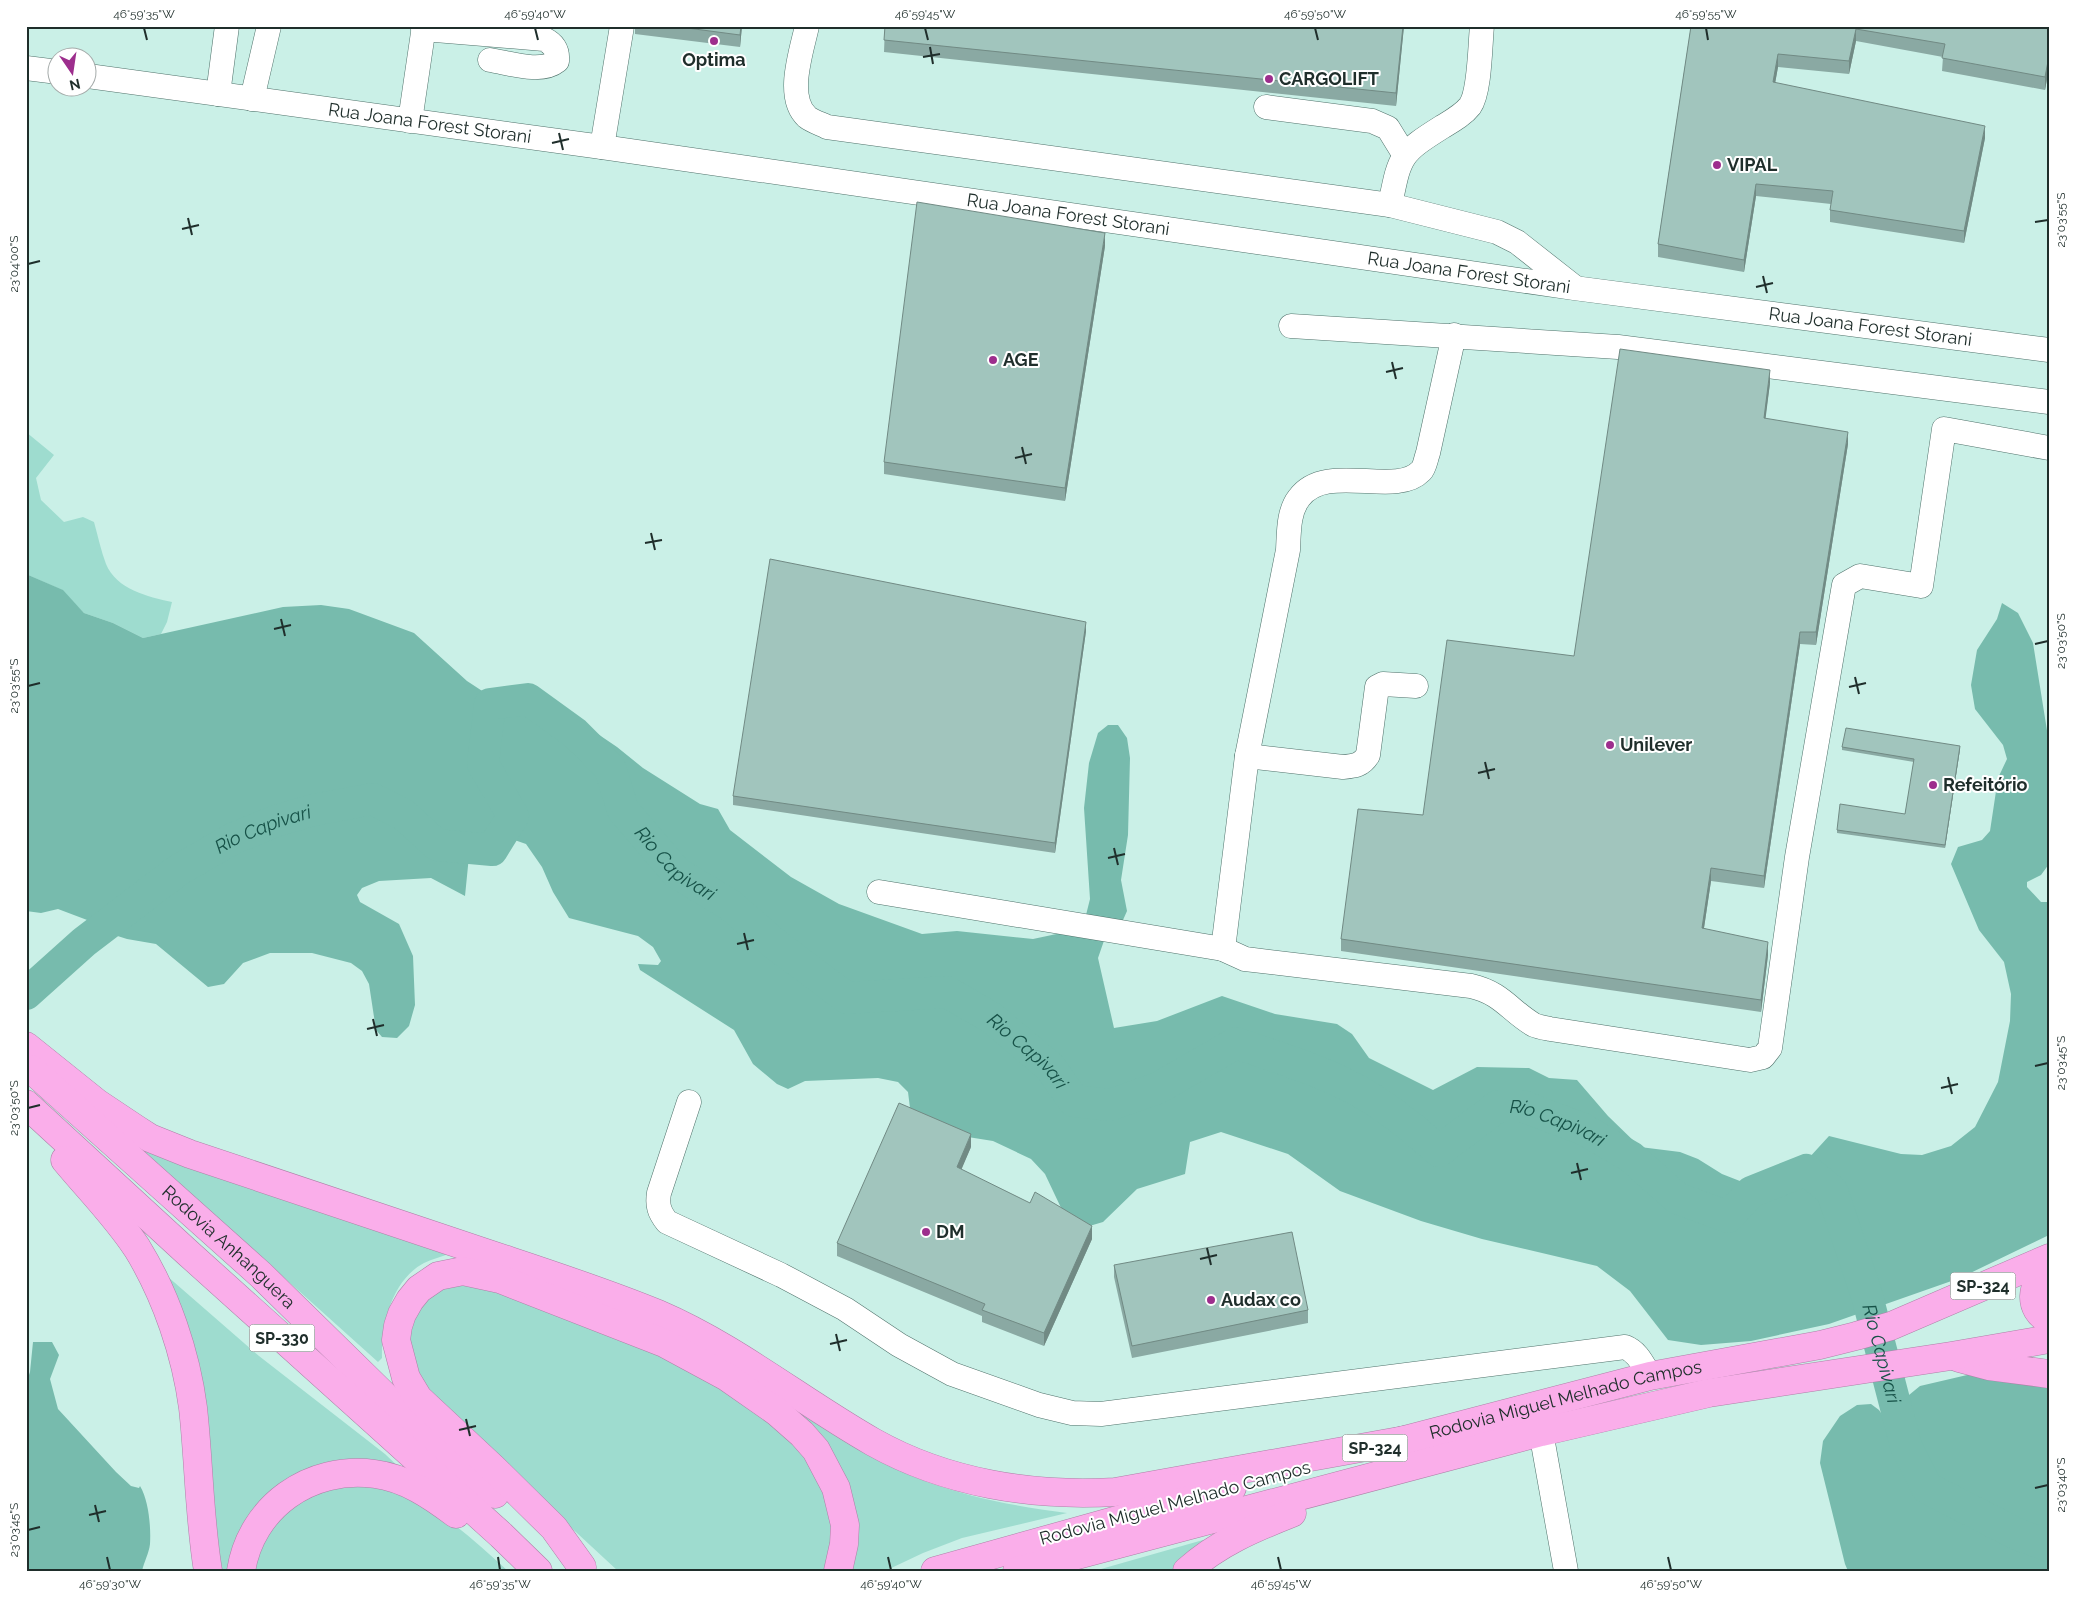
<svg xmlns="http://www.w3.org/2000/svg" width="2075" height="1597" font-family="Raleway,sans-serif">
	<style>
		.green { fill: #9edccf }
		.forest { fill: #77bbad }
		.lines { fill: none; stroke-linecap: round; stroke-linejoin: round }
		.river { stroke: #77bbad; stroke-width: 32 }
		.minor-casing { stroke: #50726b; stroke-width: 25 }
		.highway-casing { stroke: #ad81a7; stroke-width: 29 }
		.minor { stroke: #fff; stroke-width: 24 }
		.highway { stroke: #faaeea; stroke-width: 28 }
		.wall { fill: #8aa9a3 }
		.shaded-wall { fill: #718a84 }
		.building { fill: #a1c5bd; stroke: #718a84 }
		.ticks { fill: none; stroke: #1f2e2b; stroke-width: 2 }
		.poi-dot { fill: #9d2e8d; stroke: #fff; stroke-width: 2 }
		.labels { text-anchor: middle; stroke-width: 4; stroke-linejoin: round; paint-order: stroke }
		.shield { fill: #fff; stroke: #626d6b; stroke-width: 1 }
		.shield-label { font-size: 16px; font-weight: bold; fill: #1f2e2b }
		.poi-label { font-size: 18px; font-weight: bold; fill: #1f2e2b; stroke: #fff; text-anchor: start }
		.street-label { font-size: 18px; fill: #1f2e2b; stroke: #fff }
		.water-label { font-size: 19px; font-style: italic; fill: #165147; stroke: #fff }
		.neatline { fill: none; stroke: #1f2e2b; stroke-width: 2 }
		.ticks-label { font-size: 12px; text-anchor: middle; fill: #1f2e2b }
	</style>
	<rect width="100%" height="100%" fill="#caf0e7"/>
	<path class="green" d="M26 432 54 455 36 478 41 500 64 522 83 517 94 522C98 536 101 551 106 564 116 589 148 597 172 602L167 622 161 634 143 638 113 623 84 613 62 590 26 574Z
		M141 1149 187 1167 450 1253C442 1257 432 1259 424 1263 392 1280 381 1324 382 1358L378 1362Z
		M167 1276 259 1356 385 1454 405 1473 321 1470 232 1571H217Z
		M462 1281 488 1286 690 1368 769 1418 816 1468 834 1514 828 1571H618L470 1434 419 1380 406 1340 410 1323 432 1291Z
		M693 1343C732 1368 771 1393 811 1418 848 1442 885 1467 927 1482 972 1498 1019 1507 1067 1513L962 1538 923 1553 885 1571H846L841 1480Z
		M344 1484C355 1485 367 1484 378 1486 430 1498 469 1536 508 1571H249L269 1523 315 1492Z
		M1203 1540 1206 1542 1173 1571H1094Z"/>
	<path class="forest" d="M26 574 63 590 84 613 113 623 143 638 283 607 321 605 349 609 414 633 467 681 499 702 555 711 586 726 617 747 643 768 700 804 718 809 730 830 791 877 839 904 922 934 957 931 1033 939 1080 929 1084 923 1090 899 1084 808 1089 763 1098 733 1108 725H1118L1127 738 1130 758 1128 835 1121 880 1127 911 1123 920 1107 932 1098 958 1114 1028 1157 1021 1222 996 1275 1014 1337 1024 1352 1034 1369 1058 1433 1090 1477 1067 1529 1068 1549 1078 1577 1080 1608 1116 1640 1147 1680 1152 1698 1159 1722 1174 1745 1183 1767 1182 1797 1171 1829 1136 1901 1154 1922 1155 1951 1146 1975 1127 1998 1082 2010 1021 2011 994 2004 962 1979 930 1951 864 1958 847 1982 840 1990 831 1998 778 2007 759 2003 745 1975 709 1971 685 1977 650 1997 619 2002 603 2018 613 2033 643 2049 743V864L2041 875 2027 882V887L2041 902H2049V1235L1960 1278 1829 1324 1751 1341 1701 1345 1668 1340 1630 1291 1597 1266 1482 1239 1421 1221 1340 1191 1288 1154 1221 1132 1190 1142 1185 1174 1137 1189 1103 1222 1086 1227 1063 1212 1045 1174 1031 1159 993 1141 949 1134 910 1108 908 1092 898 1082 878 1078 805 1081 788 1089 777 1084 753 1064 734 1030 640 970 638 964 658 965 661 961 653 947 638 936 569 918 553 892 542 867 526 844 497 834 469 856 465 896 431 878 379 881 362 888 357 895 360 902 399 924 413 956 415 1005 409 1026 397 1038 382 1037 376 1030 369 984 362 971 351 963 312 953H270L243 963 224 984 208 987 156 944 127 939 105 932 103 926 58 909 41 913 26 911Z
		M33 1342H52L59 1355 50 1379 58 1409 116 1472 131 1486 139 1488 140 1486C149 1501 151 1528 150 1544 149 1553 144 1562 142 1571H26V1373L29 1375 30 1372Z
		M1980 1372 2049 1386V1571H1848L1845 1564 1820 1463 1823 1441 1840 1416 1857 1405 1871 1404 1879 1410 1902 1444 1901 1414 1909 1395 1920 1386Z"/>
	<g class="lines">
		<path class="river" id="s1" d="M26 994 84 942 177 871 232 839 276 821 313 810 373 799 404 815 437 845 492 850 513 816 483 764 490 704 528 699 575 733 610 768 623 810 677 873 730 905 776 945 847 998 947 992 992 1018 1050 1067 1074 1101 1110 1105 1158 1088 1236 1043C1276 1057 1318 1069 1355 1089 1385 1105 1413 1128 1439 1151L1498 1106H1522L1583 1129 1631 1157 1677 1198 1728 1217 1751 1192 1806 1170 1832 1191 1867 1296 1906 1446 1927 1488 2017 1534 2049 1546"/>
		<g class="minor-casing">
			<g id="minor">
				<path d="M807 26C802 50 785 97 807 117 812 121 821 124 827 127L1390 205 1497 232 1517 242 1573 286"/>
				<path d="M423 29 544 39C554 44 558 50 557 61 541 74 509 63 490 60"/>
				<path d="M26 68 58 72"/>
				<path id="s2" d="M88 76 602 147 1574 288 2049 350"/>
				<path d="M218 94 227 26"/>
				<path d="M252 99 269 26"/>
				<path d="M1266 107 1372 121 1388 128 1404 154"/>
				<path d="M410 121 424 26"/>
				<path d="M602 147 622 26"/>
				<path d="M1390 205C1400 156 1399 154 1442 127 1452 121 1463 115 1470 106 1480 92 1480 45 1482 26"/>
				<path d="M1291 326 1618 347 2049 402"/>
				<path d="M1454 335 1428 453C1426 458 1425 467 1421 471 1395 498 1326 461 1299 498 1288 512 1289 533 1288 550L1247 756 1223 949 1245 959 1471 986C1502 993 1510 1011 1534 1025 1539 1027 1545 1028 1550 1029L1750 1060 1763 1057 1770 1048 1797 857 1844 585 1860 576 1921 586 1944 429 2049 448"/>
				<path d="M1247 756 1343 767C1355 766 1362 765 1368 755L1377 687 1383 684 1416 686"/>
				<path d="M879 892 1223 949"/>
				<path d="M689 1102 659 1193C657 1205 659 1212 667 1222L781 1275 845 1309 899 1345 952 1374 1039 1405 1072 1413 1101 1414 1625 1347C1638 1352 1643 1365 1650 1376"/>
				<path d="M1541 1432 1566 1571"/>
			</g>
		</g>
		<g class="highway-casing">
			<g id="highway">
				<path d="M26 1046 97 1103 136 1129 150 1138 190 1154C281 1184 373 1215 465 1246 530 1268 595 1288 658 1314 735 1347 801 1401 873 1442 946 1483 1033 1497 1115 1492L1405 1440"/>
				<path id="s3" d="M31 1069 261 1275 398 1409 495 1494"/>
				<path d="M26 1104 188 1253 501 1535 538 1571"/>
				<path d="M65 1160C89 1189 116 1216 137 1248 166 1295 186 1354 193 1408 199 1462 199 1517 208 1571"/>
				<path d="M2049 1271C2030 1283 2028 1310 2049 1320"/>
				<path d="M1959 1358 1989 1366 2049 1374"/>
				<path id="s4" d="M1389 1444 1650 1376 1820 1345 1856 1336 1891 1326 2049 1258"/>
				<path d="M582 1567 554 1528 493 1468 418 1398 406 1378 396 1340 398 1326 402 1314 410 1300 419 1289 438 1276 463 1271 500 1279 664 1343 727 1377 777 1412 802 1434 816 1450 836 1488 845 1525 844 1544 838 1571"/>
				<path d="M241 1571C251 1507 310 1465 375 1474 406 1478 432 1496 456 1514"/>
				<path d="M935 1571 1232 1488"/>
				<path d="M1017 1571 1541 1432 1709 1393 1951 1356 2049 1339"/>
				<path d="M1187 1571C1218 1543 1254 1528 1292 1513"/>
			</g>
		</g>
		<use href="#minor" class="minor"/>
		<use href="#highway" class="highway"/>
	</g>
	<path class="wall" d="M635 26H742L740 47 635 34Z
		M885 26H1404L1396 106 884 52Z
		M1691 26H2049V68L2045 90 1942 71 1943 57 1856 41 1849 74 1778 67 1775 83 1985 138 1964 243 1830 222V210L1831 204 1756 196 1744 272 1658 257V244Z
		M1105 246 1065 501 884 474V462Z
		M1770 383 1765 419 1848 444 1816 645 1800 644 1764 888 1711 881 1704 928 1768 955 1761 1012 1341 951V939L1423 815 1574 656Z
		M1086 631 1055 853 733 805V796Z
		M1842 747 1960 749 1945 848 1837 833V830L1905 814 1914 762 1842 750Z
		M971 1147 961 1169 1092 1239 1044 1346 982 1322V1316L837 1256V1243Z
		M1114 1265 1308 1310V1323L1132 1358 1114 1277Z"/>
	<path class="shaded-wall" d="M741 26H742L740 47V35Z
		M1403 26H1404L1396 106V93Z
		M1856 29V41L1849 74V61Z
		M1778 54V67L1773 95V82Z
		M2049 56V68L2045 90V77Z
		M1985 126V138L1964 243V231Z
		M1756 184V196L1744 272V260Z
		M1105 233V246L1065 501V488Z
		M1770 370V383L1764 431V418Z
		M1848 432V444L1816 645V632Z
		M1086 622V631L1055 853V843Z
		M1800 632V644L1764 888V876Z
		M1960 746V749L1945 848V845Z
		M1711 868V881L1702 941V928Z
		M1768 942V955L1761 1012V1000Z
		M971 1134V1147L957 1180V1167Z
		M1092 1226V1239L1044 1346V1333Z"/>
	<path class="building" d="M672 26H741L740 35Z
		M885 26H1403L1396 93 884 40Z
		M1691 26H2049V56L2045 77 1942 58 1945 44 1856 29 1849 61 1778 54 1773 82 1985 126 1964 231 1830 210 1833 191 1756 184 1744 260 1658 244Z
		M917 202 1105 233 1065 488 884 462Z
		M1620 349 1770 370 1764 418 1848 432 1816 632H1800L1764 876 1711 868 1702 928 1768 942 1761 1000 1341 939 1358 809 1423 815 1447 640 1574 656Z
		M770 559 1086 622 1055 843 733 796Z
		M1846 728 1960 746 1945 845 1837 830 1840 804 1905 814 1914 759 1842 747Z
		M899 1103 971 1134 957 1167 1030 1203 1035 1192 1092 1226 1044 1333 982 1310 985 1304 837 1243Z
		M1292 1232 1308 1310 1132 1346 1114 1265Z"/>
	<path class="ticks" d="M144 28 147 40M535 28 538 40M925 28 928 40M1315 28 1318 40M1706 28 1708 40M930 47 933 64M923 57 940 54M559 133 563 150M552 143 569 139M188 218 192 235M2035 222 2048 220M182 229 199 225M28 264 40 261M1763 276 1767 293M1756 287 1773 283M1392 362 1396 379M1386 372 1403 368M1022 447 1026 464M1015 458 1032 454M651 533 655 550M645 543 662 540M281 619 285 636M274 629 291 625M2035 644 2048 641M1855 677 1859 694M28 686 40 683M1849 687 1866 683M1485 762 1489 779M1478 773 1495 769M1114 848 1118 865M1108 858 1125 854M744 933 748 950M737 944 754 940M373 1019 377 1036M367 1029 384 1025M2035 1066 2048 1063M1948 1077 1952 1094M1941 1088 1958 1084M28 1108 40 1105M1577 1163 1581 1180M1571 1173 1588 1169M1207 1248 1211 1265M1200 1259 1217 1255M836 1334 840 1351M830 1344 847 1340M466 1419 470 1436M459 1430 476 1426M2035 1488 2048 1485M95 1505 99 1522M89 1515 106 1511M28 1530 40 1527M107 1557 110 1570M498 1557 500 1570M888 1557 891 1570M1278 1557 1281 1570M1668 1557 1671 1570"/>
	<g class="poi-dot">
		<circle cx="714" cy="41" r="5"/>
		<circle cx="1269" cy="79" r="5"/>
		<circle cx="1717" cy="165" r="5"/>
		<circle cx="993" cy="360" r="5"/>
		<circle cx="1610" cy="745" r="5"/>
		<circle cx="1933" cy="785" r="5"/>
		<circle cx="926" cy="1232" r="5"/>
		<circle cx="1211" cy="1300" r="5"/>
	</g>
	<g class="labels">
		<g class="shield">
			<rect x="1950.5" y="1272.5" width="65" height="27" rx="4"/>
			<rect x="249.5" y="1324.5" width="65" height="27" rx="4"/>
			<rect x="1342.5" y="1434.5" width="65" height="27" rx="4"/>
		</g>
		<g class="shield-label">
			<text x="1983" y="1292">SP-324</text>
			<text x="282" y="1344">SP-330</text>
			<text x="1375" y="1454">SP-324</text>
		</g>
		<g class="poi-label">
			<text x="714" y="66" text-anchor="middle">Optima</text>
			<text x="1279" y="85">CARGOLIFT</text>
			<text x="1727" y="171">VIPAL</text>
			<text x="1003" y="366">AGE</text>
			<text x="1620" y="751">Unilever</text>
			<text x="1943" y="791">Refeitório</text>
			<text x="936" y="1238">DM</text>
			<text x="1221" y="1306">Audax co</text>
		</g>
		<g class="street-label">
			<text dy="6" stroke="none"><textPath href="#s2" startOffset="345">Rua Joana Forest Storani</textPath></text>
			<text dy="6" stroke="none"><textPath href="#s2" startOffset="990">Rua Joana Forest Storani</textPath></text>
			<text dy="6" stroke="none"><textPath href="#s2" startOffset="1395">Rua Joana Forest Storani</textPath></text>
			<text dy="6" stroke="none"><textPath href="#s2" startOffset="1800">Rua Joana Forest Storani</textPath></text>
			<text dy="6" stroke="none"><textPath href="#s3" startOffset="266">Rodovia Anhanguera</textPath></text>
			<text dy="6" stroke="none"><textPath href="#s4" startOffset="182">Rodovia Miguel Melhado Campos</textPath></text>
			<text transform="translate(1175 1503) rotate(-15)" y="6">Rodovia Miguel Melhado Campos</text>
		</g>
		<g class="water-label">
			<text dy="7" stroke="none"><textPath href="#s1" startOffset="291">Rio Capivari</textPath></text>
			<text dy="7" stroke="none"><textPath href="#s1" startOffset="966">Rio Capivari</textPath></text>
			<text dy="7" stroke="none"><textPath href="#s1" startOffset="1386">Rio Capivari</textPath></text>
			<text dy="7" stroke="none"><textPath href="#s1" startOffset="2001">Rio Capivari</textPath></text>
			<text dy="7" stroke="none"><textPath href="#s1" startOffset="2496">Rio Capivari</textPath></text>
		</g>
	</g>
	<rect width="2075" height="1597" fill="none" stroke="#ffffff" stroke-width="55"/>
	<g transform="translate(72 72) rotate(167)"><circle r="24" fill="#ffffff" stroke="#a5abaa"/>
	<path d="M0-4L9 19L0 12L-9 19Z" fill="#9d2e8d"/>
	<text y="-8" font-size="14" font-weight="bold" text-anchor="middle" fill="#1f2e2b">N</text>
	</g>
	<rect x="28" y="28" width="2020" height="1542" class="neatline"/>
	<g class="ticks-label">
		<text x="144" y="18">46°59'35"W</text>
		<text x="535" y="18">46°59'40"W</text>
		<text x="925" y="18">46°59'45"W</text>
		<text x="1315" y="18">46°59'50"W</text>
		<text x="1706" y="18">46°59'55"W</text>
		<text transform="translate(2061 220) rotate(-90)" y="4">23°03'55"S</text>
		<text transform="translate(14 264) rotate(-90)" y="4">23°04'00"S</text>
		<text transform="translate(2061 641) rotate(-90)" y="4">23°03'50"S</text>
		<text transform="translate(14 686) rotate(-90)" y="4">23°03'55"S</text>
		<text transform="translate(2061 1063) rotate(-90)" y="4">23°03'45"S</text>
		<text transform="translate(14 1108) rotate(-90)" y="4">23°03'50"S</text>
		<text transform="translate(2061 1485) rotate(-90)" y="4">23°03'40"S</text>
		<text transform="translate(14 1530) rotate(-90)" y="4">23°03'45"S</text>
		<text x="110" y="1588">46°59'30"W</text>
		<text x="500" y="1588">46°59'35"W</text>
		<text x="891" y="1588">46°59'40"W</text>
		<text x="1281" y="1588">46°59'45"W</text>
		<text x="1671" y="1588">46°59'50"W</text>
	</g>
</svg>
